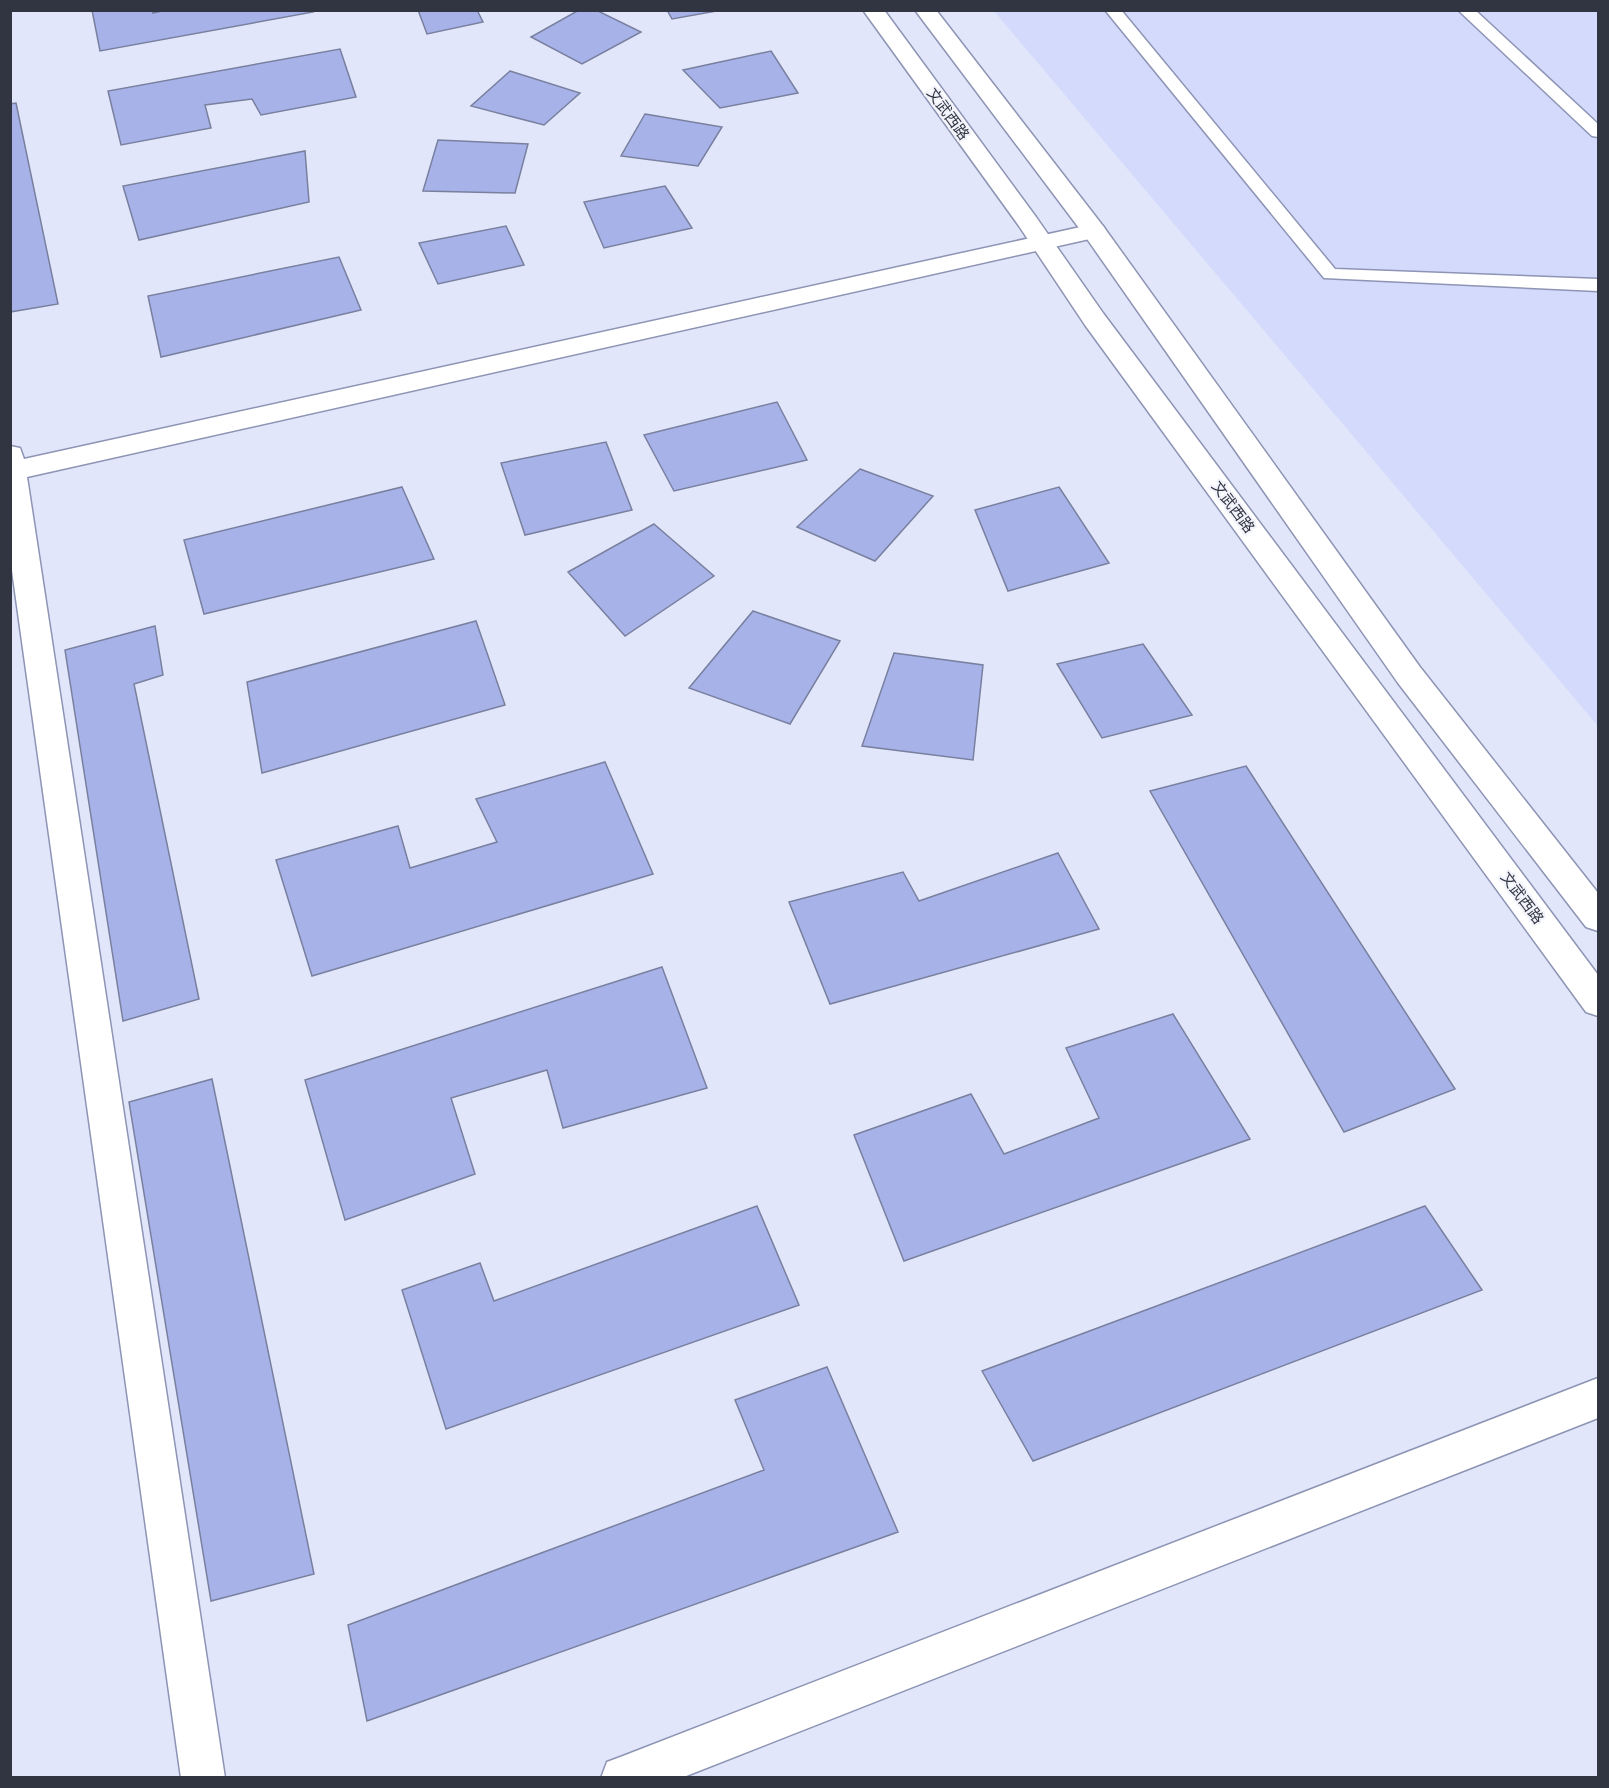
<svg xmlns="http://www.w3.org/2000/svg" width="1609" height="1788" font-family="'DejaVu Sans','Noto Sans SC',sans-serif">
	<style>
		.built { fill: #d3dafc }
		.building { fill: #a7b2e9; stroke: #79809f; stroke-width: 1.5 }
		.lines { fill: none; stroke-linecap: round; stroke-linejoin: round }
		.service-casing { stroke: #8d94b4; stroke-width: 3 }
		.minor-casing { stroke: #8d94b4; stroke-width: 3 }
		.tertiary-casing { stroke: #8d94b4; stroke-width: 3 }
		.service { fill: #fff; fill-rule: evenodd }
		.minor { fill: #fff; fill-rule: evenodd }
		.tertiary { fill: #fff; fill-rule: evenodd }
		.labels { text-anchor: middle; stroke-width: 4.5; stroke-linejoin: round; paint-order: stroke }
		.street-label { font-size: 15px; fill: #313441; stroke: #f2f3fb }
	</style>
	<rect width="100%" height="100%" fill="#e1e6fa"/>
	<path class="built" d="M994 11H1598V726Z"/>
	<path class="building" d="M92 10H152L153 13 166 10H312L313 12 100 51Z
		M418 10H477L483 22 427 34Z
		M579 10H596L641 32 582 64 531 37Z
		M667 10H722L672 19Z
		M340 49 356 97 261 115 252 99 205 105 211 128 121 145 108 91Z
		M771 51 798 93 720 108 683 70Z
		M510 71 580 93 544 125 471 106Z
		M16 103 58 304 10 312V104Z
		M645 114 722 127 698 166 621 156Z
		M438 140 528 144 515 193 423 191Z
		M305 151 309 202 139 240 123 186Z
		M665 186 692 228 604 248 584 202Z
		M506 226 524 265 438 284 419 243Z
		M339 257 361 310 161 357 148 296Z
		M777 402 807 460 674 491 644 435Z
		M606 442 632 510 525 535 501 463Z
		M860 469 933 496 875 561 797 527Z
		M402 487 434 559 204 614 184 540Z
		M1059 487 1109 563 1008 591 975 510Z
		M654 524 714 576 625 636 568 572Z
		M753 611 840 641 790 724 689 688Z
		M476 621 505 705 262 773 247 682Z
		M155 626 163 675 134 684 199 999 123 1021 65 650Z
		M1143 644 1192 715 1102 738 1057 664Z
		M894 653 983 665 973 760 862 746Z
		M605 762 653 874 312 976 276 860 398 826 410 868 497 842 476 799Z
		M1246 766 1455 1089 1344 1132 1150 791Z
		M1058 853 1099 929 830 1004 789 902 903 872 919 901Z
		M662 967 707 1088 563 1128 547 1070 451 1098 475 1174 345 1220 305 1080Z
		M1173 1014 1250 1139 904 1261 854 1135 971 1094 1004 1154 1099 1118 1066 1048Z
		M212 1079 314 1574 211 1601 129 1102Z
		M757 1206 799 1305 446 1429 402 1290 480 1263 494 1301Z
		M1425 1206 1482 1290 1033 1461 982 1371Z
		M827 1367 898 1532 367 1721 348 1625 764 1470 735 1400Z"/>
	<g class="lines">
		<g class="service-casing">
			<path id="service" d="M1105 10H1121L1335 269 1598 279V291L1324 278Z
				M1458 10H1475L1598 124V137L1592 136Z"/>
		</g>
		<g class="minor-casing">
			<path id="minor" d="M1094 224 1103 226 1106 231 1103 236 27 477 225 1778H181L10 556V446L20 448 24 459Z
				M1598 1378V1418L681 1778H601L607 1762 623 1756Z"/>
		</g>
		<g class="tertiary-casing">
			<path id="tertiary" d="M863 10H884L1036 217 1103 313 1598 975V1016L1586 1012 1085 325 1019 226Z
				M915 10H936L1103 226 1420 667 1598 893V931L1586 927 1398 683 1085 236Z"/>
		</g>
		<use href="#service" class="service"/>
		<use href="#minor" class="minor"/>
		<use href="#tertiary" class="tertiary"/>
	</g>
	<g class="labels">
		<g class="street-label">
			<text transform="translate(948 114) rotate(54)" y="5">文武西路</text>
			<text transform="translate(1233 507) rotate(53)" y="5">文武西路</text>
			<text transform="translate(1522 898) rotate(53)" y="5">文武西路</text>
		</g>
	</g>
	<rect width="1609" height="1788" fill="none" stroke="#313441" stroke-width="24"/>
</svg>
